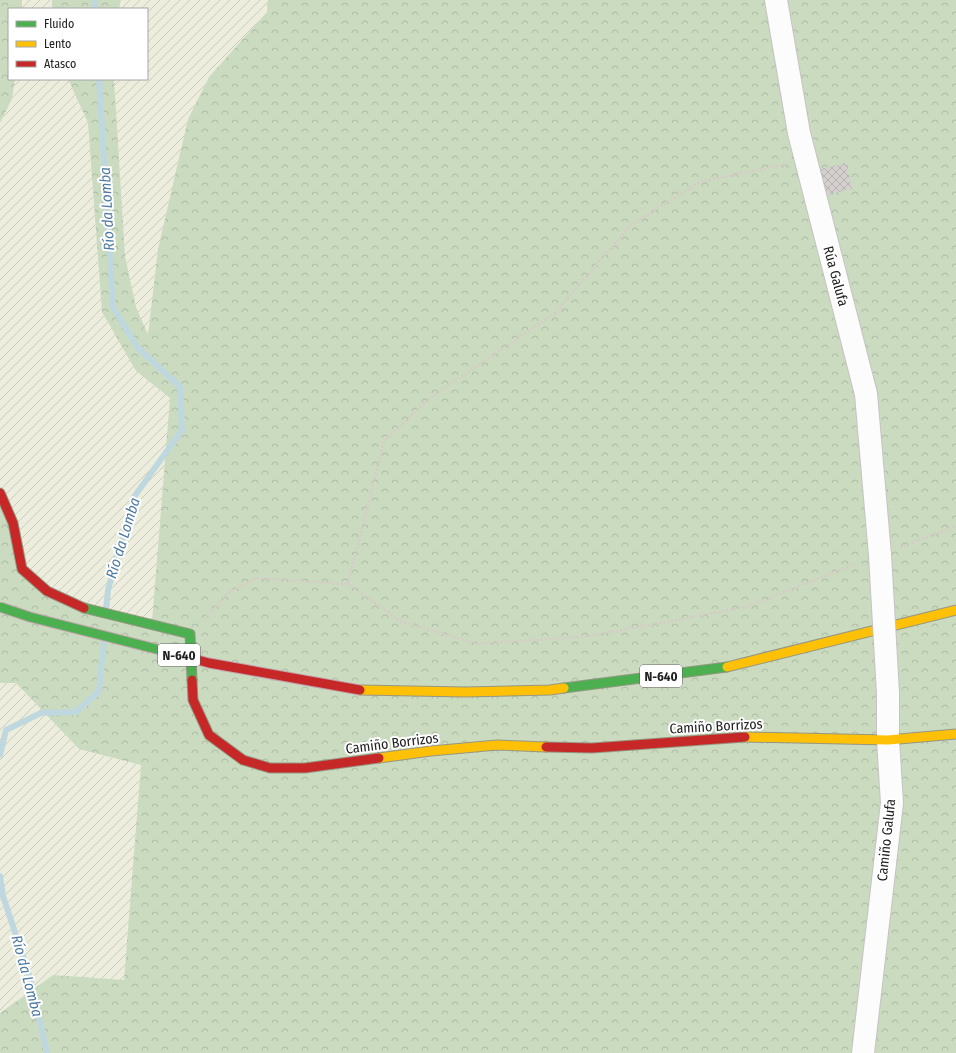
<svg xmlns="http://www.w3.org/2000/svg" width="956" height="1053" font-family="'Fira Sans Condensed',sans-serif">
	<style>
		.farmland { fill: url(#farmland-furrows) }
		.forest { fill: url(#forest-crowns) }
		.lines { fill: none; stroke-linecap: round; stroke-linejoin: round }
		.stream { stroke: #bfd8df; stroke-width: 6 }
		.building { fill: url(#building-cross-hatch) }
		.street-casing { stroke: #c5c4c3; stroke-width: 24 }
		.fast-casing { stroke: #969782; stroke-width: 11 }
		.slow-casing { stroke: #969782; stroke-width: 11 }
		.jam-casing { stroke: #969782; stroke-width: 11 }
		.path { stroke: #d7cac8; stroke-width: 2.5; stroke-dasharray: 2 2; stroke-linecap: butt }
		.street { stroke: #fcfcfc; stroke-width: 22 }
		.fast { stroke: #4caf50; stroke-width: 9 }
		.slow { stroke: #ffc107; stroke-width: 9 }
		.jam { stroke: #c62828; stroke-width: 9 }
		.street-bridge-casing { stroke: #c5c4c3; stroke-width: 24; stroke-linecap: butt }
		.fast-bridge-casing { stroke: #c1a2ab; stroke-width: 11; stroke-linecap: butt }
		.jam-bridge-casing { stroke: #c1a2ab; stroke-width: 11; stroke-linecap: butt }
		.street-bridge { stroke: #fcfcfc; stroke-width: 22 }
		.fast-bridge { stroke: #4caf50; stroke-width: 9 }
		.jam-bridge { stroke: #c62828; stroke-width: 9 }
		.labels { text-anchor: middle; stroke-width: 4; stroke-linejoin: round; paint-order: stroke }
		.shield { fill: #fff; stroke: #636363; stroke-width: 1 }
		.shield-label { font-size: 13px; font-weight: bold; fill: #202020 }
		.street-label { font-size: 14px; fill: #202020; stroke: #fff }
		.water-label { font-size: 15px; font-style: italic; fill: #4e7aa3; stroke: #fff }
	</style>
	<defs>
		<pattern id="farmland-furrows" width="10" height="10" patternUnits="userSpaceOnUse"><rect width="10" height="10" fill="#ededdd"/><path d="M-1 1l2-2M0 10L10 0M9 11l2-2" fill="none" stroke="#cbcbbd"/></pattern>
		<pattern id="forest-crowns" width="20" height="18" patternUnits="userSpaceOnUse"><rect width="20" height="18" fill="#cadbc0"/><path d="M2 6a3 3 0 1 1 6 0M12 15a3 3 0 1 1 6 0" fill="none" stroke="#adbca5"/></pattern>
		<pattern id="building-cross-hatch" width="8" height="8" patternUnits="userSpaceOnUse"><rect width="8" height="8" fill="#d3d0ce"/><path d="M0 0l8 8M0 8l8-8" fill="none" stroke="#b5b2b1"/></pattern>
	</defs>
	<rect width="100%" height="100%" fill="#eeece9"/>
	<path class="farmland" d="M22 0H52V9H22Z
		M121 0H268L267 12 209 77 158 249 148 336 136 307 125 256 114 79H147V9H119Z
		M15 79H68L88 123 102 312 195 419 190 634 89 610 22 569 0 493V123L12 99Z
		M0 683H16L80 749 189 777 172 984 53 975 0 1013Z"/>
	<path class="forest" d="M0 0H22V9H9V79H15L12 99 0 123Z
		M52 0H121L119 9H52Z
		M268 0H956V1053H0V1013L53 975 124 980 141 765 79 749 16 683H0V493L22 569 47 591 152 622 170 398 136 371 102 312 88 123 68 79H114L125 256 136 307 148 335 158 249 188 119 209 77 267 12Z"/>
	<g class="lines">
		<path class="stream" d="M95 0V9
			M99 79 113 307 137 347 180 387 182 430 134 497 108 590 106 610
			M0 755 6 730 41 713 76 712 99 691 104 639
			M0 876 3 896 30 978 47 1053"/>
	</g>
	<path class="building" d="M846 163 852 189 826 195 820 169Z"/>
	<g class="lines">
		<g class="street-casing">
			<path id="street" d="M776 0 799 133 866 394 880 555
				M863 1053 892 803 888 740V693"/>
		</g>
		<g class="fast-casing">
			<path id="fast" d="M84 608 190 634 192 680
				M564 688 727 667"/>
		</g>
		<g class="slow-casing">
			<path id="slow" d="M727 667 956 610
				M360 690 465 692 550 690 564 688
				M745 737 888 740 956 734
				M379 758 431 751 497 745 546 747"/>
		</g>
		<g class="jam-casing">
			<path id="jam" d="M0 493 13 523 22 569 47 591 84 608
				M192 680 193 700 209 735 243 760 270 768H305L379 758
				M546 747 592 748 745 737"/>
		</g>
		<path class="path" d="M900 547 956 526
			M348 584 400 621 478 644 590 636 746 607 858 563
			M204 619 229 592 256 578 348 584 384 441 430 398 555 313 630 226 699 182 786 164"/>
		<use href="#street" class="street"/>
		<use href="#fast" class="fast"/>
		<use href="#slow" class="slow"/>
		<use href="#jam" class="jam"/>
		<g class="street-bridge-casing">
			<path id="street-bridge" d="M880 555 888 693"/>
		</g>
		<g class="fast-bridge-casing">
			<path id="fast-bridge" d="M0 607 30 617 176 654"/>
		</g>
		<g class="jam-bridge-casing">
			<path id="jam-bridge" d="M176 654 209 663 360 690"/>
		</g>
		<use href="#street-bridge" class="street-bridge"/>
		<use href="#fast-bridge" class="fast-bridge"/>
		<use href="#jam-bridge" class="jam-bridge"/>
	</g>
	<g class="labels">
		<g class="shield">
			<rect x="158" y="644" width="42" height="22" rx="3"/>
			<rect x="640" y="665" width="42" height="22" rx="3"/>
		</g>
		<g class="shield-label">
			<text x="179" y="660">N-640</text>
			<text x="661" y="681">N-640</text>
		</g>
		<g class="street-label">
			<text transform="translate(836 276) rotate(75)" y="5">Rúa Galufa</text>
			<text transform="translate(716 726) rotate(-3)" y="5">Camiño Borrizos</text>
			<text transform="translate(392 743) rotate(-7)" y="5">Camiño Borrizos</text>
			<text transform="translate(886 840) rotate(-84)" y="5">Camiño Galufa</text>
		</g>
		<g class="water-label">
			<text transform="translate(107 209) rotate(-93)" y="5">Río da Lomba</text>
			<text transform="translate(123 538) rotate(-73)" y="5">Río da Lomba</text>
			<text transform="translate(27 976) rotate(75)" y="5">Río da Lomba</text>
		</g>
	</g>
	<rect x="8" y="8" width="140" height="72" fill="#ffffff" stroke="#a6a6a6"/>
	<rect x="16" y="21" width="20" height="6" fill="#4caf50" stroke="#a6a6a6"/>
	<text x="44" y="28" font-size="12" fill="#202020">Fluido</text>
	<rect x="16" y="41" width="20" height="6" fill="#ffc107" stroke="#a6a6a6"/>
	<text x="44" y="48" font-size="12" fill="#202020">Lento</text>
	<rect x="16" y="61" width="20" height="6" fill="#c62828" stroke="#a6a6a6"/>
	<text x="44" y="68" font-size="12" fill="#202020">Atasco</text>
</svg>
